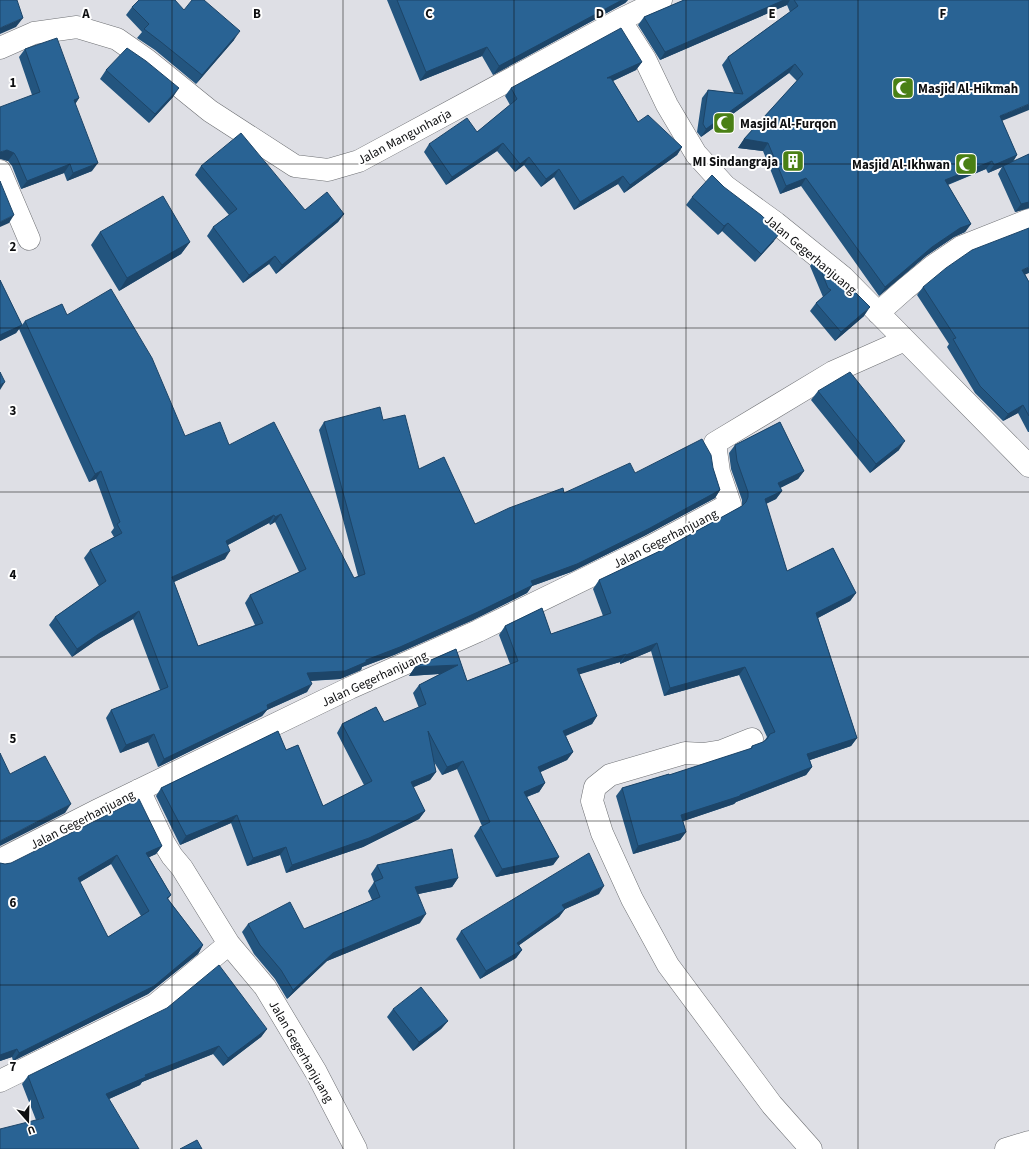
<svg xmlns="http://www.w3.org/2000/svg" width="1029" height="1149" font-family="'Source Sans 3',sans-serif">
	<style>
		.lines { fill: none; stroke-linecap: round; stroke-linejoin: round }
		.street-casing { stroke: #6e7074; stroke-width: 23 }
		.street { stroke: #fff; stroke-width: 22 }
		.wall { fill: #23557f; fill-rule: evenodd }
		.shaded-wall { fill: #1d4568 }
		.building { fill: #296394; stroke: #1d4568; fill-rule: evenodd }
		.grid { fill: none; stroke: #0e0f11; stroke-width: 1; stroke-opacity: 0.55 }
		.labels { text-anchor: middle; stroke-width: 4; stroke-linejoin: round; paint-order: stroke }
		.poi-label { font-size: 13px; font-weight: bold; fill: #0e0f11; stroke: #fff; text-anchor: start }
		.street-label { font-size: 13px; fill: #0e0f11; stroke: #fff }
		.grid-label { font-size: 13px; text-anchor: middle; font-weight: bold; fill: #0e0f11; stroke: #fff; stroke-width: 4; stroke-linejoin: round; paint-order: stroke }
	</style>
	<rect width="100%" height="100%" fill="#dedfe5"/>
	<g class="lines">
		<g class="street-casing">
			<path id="street" d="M0 48 34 33 77 27 117 39 147 60 210 111 295 166 328 170 359 161 620 20 661 0
				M0 171 29 239
				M878 313 905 289 933 266 961 247 1029 220
				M905 340 1029 466
				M752 739 722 751 703 754 685 753 610 775 595 787 592 801 602 833 632 899 668 965 772 1105 811 1149
				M139 790 164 843 172 856 182 868 229 944
				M0 860 98 810 350 688 478 631 650 547 730 504 719 472 715 443 833 372 905 340 843 277 776 223 725 186 696 154 667 105 645 59 620 20
				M0 1081 155 1005 229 944 265 987 316 1072 356 1149
				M1006 1149 1029 1142"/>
		</g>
		<use href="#street" class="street"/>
	</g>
	<path class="wall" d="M387 0H628L625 3 493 75 482 56 420 81Z
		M684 0H1029L1002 121 1017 155 1013 162 1029 154V208L1015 212 998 174 1002 167 988 173 986 169 948 185 971 224 965 232 954 237 926 256 879 296 801 186 780 194 763 151 738 148 744 139 797 81 789 73 701 137 697 132 702 98 708 90 734 93 722 65 728 57 790 12 787 5 660 60 638 25 644 17Z
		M132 7 184 10 234 40 196 84 155 50 137 38 142 32 126 15Z
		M25 49 79 98 75 104 92 171 67 181 64 173 21 189 12 166 8 161 1 159 32 95 19 57Z
		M642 62 636 70 613 81 638 122 682 147 677 155 624 193 618 184 574 210 554 177 541 187 524 165 515 172 497 151 446 185 424 152 429 144 477 132 510 105 505 96 511 88Z
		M106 70 173 97 149 123 100 79Z
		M201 166 305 210 344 214 338 222 276 274 269 264 243 283 207 236 213 227 229 215 195 175Z
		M692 197 774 241 755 262 722 231 718 235 686 205Z
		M100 232 190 242 181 254 119 291 91 245Z
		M816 258 864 316 835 341 810 311 816 303 823 297 810 266Z
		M1025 274 1029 282V432H1028L1018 413 1003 421 975 393 947 347 949 344 917 295 923 287Z
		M0 280 22 325 25 321 67 315 185 436 229 445 354 578 358 576 319 430 324 422 383 420 419 469 475 524 564 493 635 473 713 468 720 490 715 498 644 536 571 572 532 586 527 593 473 620 394 655 362 667 361 670 340 679 311 681 307 692 267 710 262 716 158 767 148 742 120 753 106 718 111 710 160 690 133 619 95 641 72 657 49 625 55 617 99 586 84 558 90 550 114 537 111 532 114 528 96 479 89 482 19 329 16 333 0 341ZM275 522 299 572 250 595 245 603 255 625 198 646 174 582 225 559 228 545 269 523 270 525Z
		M818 391 899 450 870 473 811 400Z
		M780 422 804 471 798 479 780 488 782 491 776 499 766 504 787 571 833 548 856 593 850 601 818 618 857 738 851 746 810 760 812 767 806 775 736 802 734 804 683 821 686 832 680 840 633 854 616 796 622 788 669 774V775L750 749 752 746 763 742 765 740 767 737 739 675 664 696 651 651 620 664V662L579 674 597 716 592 724 566 736 573 752 567 760 540 772 545 783 539 792 527 797 559 857 553 865 496 877 474 836 480 827 482 826 457 769 442 775 434 762 436 772 430 780 413 787 425 811 419 819 363 847 286 873 280 855 247 866 231 823 180 845 156 796 161 788 278 731 286 750 298 745 323 806 364 785 337 733 342 724 376 707 384 722 419 708 413 693 419 685 440 674 409 676 415 667 456 649 467 681 510 664 499 635 505 626 542 608 551 634 603 616 593 589 599 580 662 550 742 506V500L731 469 729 453 735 445Z
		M162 846 156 854 149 857 171 895 168 899 203 945 198 954 148 994 13 1061 12 1057 0 1061V863L5 864ZM111 864 141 916 108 937 80 882Z
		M377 865 458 878 452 887 418 894 420 923 327 961 287 999 275 979 254 954 242 932 248 924 304 929 372 900 368 891 374 882 371 874Z
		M599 894 565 909 559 917 519 945 522 950 516 958 480 979 456 939 461 931Z
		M393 1009 448 1021 441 1029 413 1051 387 1017Z
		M267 1029 261 1037 223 1066 213 1054 142 1082 140 1085 109 1099 36 1120 22 1084 28 1076Z"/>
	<path class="shaded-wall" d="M622 0H628L625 3 493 75 499 66Z
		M784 0H790L787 5 660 60 665 52Z
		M23 18 16 27 0 34V28Z
		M240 31 234 40 196 84 202 75Z
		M487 47 482 56 420 81 426 72Z
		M642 62 636 70 602 86 607 78Z
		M795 64 789 73 701 137 706 129Z
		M179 88 173 97 149 123 155 114Z
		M79 98 74 106V100Z
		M1029 104V110L994 124 1000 116Z
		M744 139 768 143 763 151 738 148Z
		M503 143 497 151 446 185 452 177Z
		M682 147 677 155 624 193 630 185Z
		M7 150 14 153 8 161 1 159H0V152Z
		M1017 155 1011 164 1003 166 1002 167 988 173 994 165Z
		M529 157 524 165 515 172 520 164Z
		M992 161 986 169 939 188 945 180Z
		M98 163 92 171 67 181 73 173Z
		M70 164 64 173 21 189 27 181Z
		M559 169 554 177 541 187 546 179Z
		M623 176 618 184 574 210 580 202Z
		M806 178 801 186 780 194 786 186Z
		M1029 202V208L1015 212 1021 204Z
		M344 214 338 222 276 274 282 265Z
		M14 215 9 223 0 227V222Z
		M728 223 722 231 718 235 724 226Z
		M971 224 965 232 954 237 926 256 879 296 885 287 932 247 960 228Z
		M780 233 774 241 755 262 761 254Z
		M190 242 181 254 119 291 127 278Z
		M275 256 269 264 243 283 249 275Z
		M1029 267V273L1017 278 1022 270Z
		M870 307 864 316 835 341 841 332Z
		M22 325 16 333 0 341V335Z
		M5 382 0 390V385Z
		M1023 405 1018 413 1003 421 1008 414Z
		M905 441 899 450 870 473 876 464Z
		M101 471 96 479 89 482 95 474Z
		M804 471 798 479 772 492 778 483Z
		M720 490 715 498 644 536 571 572 532 586 527 593 473 620 394 655 362 667 361 670 340 679 302 681 307 673 366 660Z
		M782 491 776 499 759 507 765 499Z
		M281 514 275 522 270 525 275 517Z
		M274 515 269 523 220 549 226 541Z
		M230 551 225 559 167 585 172 577Z
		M856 593 850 601 810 622 816 613Z
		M139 611 133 619 95 641 72 657 77 649 100 633Z
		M657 643 651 651 620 664 626 655Z
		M626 654 620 662 571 677 577 669Z
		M458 665 452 673 409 676 415 667Z
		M745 667 739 675 664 696 670 688Z
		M312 684 307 692 267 710 262 716 158 767 164 759 267 705Z
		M597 716 592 724 558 739 563 731Z
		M154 734 148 742 120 753 126 745Z
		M857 738 851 746 801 763 807 754Z
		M573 752 567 760 532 776 538 767Z
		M463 761 457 769 442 775 447 767Z
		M812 767 806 775 736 802 734 804 675 824 681 815 740 795Z
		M436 772 430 780 405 791 411 782Z
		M545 783 539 792 518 800 524 792Z
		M71 804 65 813 0 846V841Z
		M425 811 419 819 363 847 286 873 292 865Z
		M237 815 231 823 180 845 186 836Z
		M686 832 680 840 633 854 638 846Z
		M162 846 156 854 141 861 146 853Z
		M286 847 280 855 247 866 253 858Z
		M117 855 111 864 72 887 78 878Z
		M559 857 553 865 496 877 502 869Z
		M458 878 452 887 409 896 415 887Z
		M604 886 599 894 556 913 562 905Z
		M565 909 559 917 511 951 517 943Z
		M426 914 420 923 327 961 287 999 293 990 333 953Z
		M203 945 198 954 148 994 13 1061 19 1053Z
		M522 950 516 958 480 979 486 971Z
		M448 1021 441 1029 413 1051 419 1042Z
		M267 1029 261 1037 223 1066 228 1058Z
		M219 1046 213 1054 142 1082 140 1085 100 1103 106 1094 145 1075Z
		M17 1049 12 1057 0 1061V1055Z"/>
	<path class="building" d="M0 0H17L23 18 0 28Z
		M139 0H175L184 10 192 0H204L240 31 202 75 161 42 144 29 149 24 132 7Z
		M397 0H622L499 66 487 47 426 72Z
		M684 0H784L665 52 644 17Z
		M794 0H1029V104L1000 116 1017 155 994 165 992 161 945 180 971 224 960 228 932 247 885 287 806 178 786 186 768 143 744 139 803 74 795 64 706 129 703 124 708 90 743 94 728 57 798 6Z
		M621 28 642 62 607 78H611L638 122 648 115 682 147 630 185 623 176 580 202 559 169 546 179 529 157 520 164 503 143 452 177 429 144 467 118 477 132 517 99 511 88Z
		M57 38 79 98 74 100 98 163 73 173 70 164 27 181 17 158 14 153 7 150 0 152V107L40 92 25 49Z
		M127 48 146 61 179 88 155 114 106 70Z
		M241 133 305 210 327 192 344 214 282 265 275 256 249 275 213 227 237 209 201 166Z
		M1029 154V202L1021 204 1003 166Z
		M712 175 724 187 761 215 780 233 761 254 728 223 724 226 692 197Z
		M0 181 14 215 0 222Z
		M163 196 190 242 127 278 100 232Z
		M1029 228V267L1022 270 1029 282V416L1023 405 1008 414 980 386 953 339 956 338 923 287 946 268 972 250Z
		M816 258 841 278 870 307 841 332 816 303 831 290 828 288Z
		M0 280 22 325 0 335Z
		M111 289 152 358 185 436 220 422 229 445 274 422 354 578 365 574 324 422 380 407 383 420 405 415 419 469 444 457 475 524 509 508 563 488 564 493 630 463 635 473 702 439 711 455 713 468 720 490 650 528 577 564 531 581 533 585 478 612 400 647 366 660V662L345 671 307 673 312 684 267 705 268 709 164 759 154 734 126 745 111 710 168 687 139 611 100 633 77 649 55 617 106 581 90 550 122 533 117 524 120 522 101 471 95 474 25 321 62 304 67 315ZM281 514 306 569 250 595 263 623 198 646 172 577 230 551 226 541 274 515 275 517Z
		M0 372 5 382 0 385Z
		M850 372 905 441 876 464 818 391Z
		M780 422 804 471 778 483 782 491 765 499 787 571 833 548 856 593 816 613 857 738 807 754 812 767 740 795V796L681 815 686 832 638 846 622 788 669 774V775L752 748V746L763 742 767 739 770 734 775 732 745 667 670 688 657 643 626 655V654L577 669 597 716 563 731 573 752 538 767 545 783 524 792 559 857 502 869 480 827 490 822 463 761 447 767 428 731 436 772 411 782 425 811 369 838 292 865 286 847 253 858 237 815 186 836 161 788 278 731 286 750 298 745 323 806 372 781 342 724 376 707 384 722 426 704 419 685 458 665 415 667 456 649 467 681 518 661 505 626 542 608 551 634 611 613 599 580 662 550 742 506 746 502 748 497V492L737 461 735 445Z
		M0 753 10 774 45 756 71 804 0 841Z
		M139 799 162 846 146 853 171 895 167 898 203 945 154 986 19 1053 17 1049 0 1055V863L5 864 11 863ZM117 855 149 911 108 937 78 878Z
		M452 849 458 878 415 887 426 914 333 953 293 990 281 970 260 945 248 924 290 902 304 929 380 897 374 882 383 878 377 865Z
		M589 853 604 886 562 905 565 909 517 943 522 950 486 971 461 931Z
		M219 965 267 1029 228 1058 219 1046 145 1075 146 1077 106 1094 139 1149H0V1129L44 1118 28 1076 167 1008Z
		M421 987 448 1021 419 1042 393 1009Z
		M197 1140 202 1149H180Z"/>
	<path class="grid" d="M172 0V1149M343 0V1149M514 0V1149M686 0V1149M858 0V1149M0 164H1029M0 328H1029M0 492H1029M0 657H1029M0 821H1029M0 985H1029"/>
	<defs>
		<g id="mosque-square" transform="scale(1.15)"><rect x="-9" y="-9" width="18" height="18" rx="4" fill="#4a8015" stroke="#fff"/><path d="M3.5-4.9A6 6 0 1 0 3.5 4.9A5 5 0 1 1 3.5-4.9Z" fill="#fff"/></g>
		<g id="building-square" transform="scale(1.15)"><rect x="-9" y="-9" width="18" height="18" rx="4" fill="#4a8015" stroke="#fff"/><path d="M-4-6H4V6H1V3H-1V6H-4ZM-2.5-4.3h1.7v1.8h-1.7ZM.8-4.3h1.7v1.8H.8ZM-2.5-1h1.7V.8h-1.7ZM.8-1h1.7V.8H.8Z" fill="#fff"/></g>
	</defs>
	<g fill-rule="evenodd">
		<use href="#mosque-square" x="903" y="88"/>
		<use href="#mosque-square" x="724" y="123"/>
		<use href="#building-square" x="793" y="161"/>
		<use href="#mosque-square" x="966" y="164"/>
	</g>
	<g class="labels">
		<g class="poi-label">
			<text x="918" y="93">Masjid Al-Hikmah</text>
			<text x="740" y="128">Masjid Al-Furqon</text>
			<text x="778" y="166" text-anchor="end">MI Sindangraja</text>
			<text x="950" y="169" text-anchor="end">Masjid Al-Ikhwan</text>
		</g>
		<g class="street-label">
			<text transform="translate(404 136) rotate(-28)" y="5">Jalan Mangunharja</text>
			<text transform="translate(811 254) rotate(40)" y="5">Jalan Gegerhanjuang</text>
			<text transform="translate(665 538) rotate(-27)" y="5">Jalan Gegerhanjuang</text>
			<text transform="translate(374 678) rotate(-25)" y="5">Jalan Gegerhanjuang</text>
			<text transform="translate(82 819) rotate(-27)" y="5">Jalan Gegerhanjuang</text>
			<text transform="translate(302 1051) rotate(60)" y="5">Jalan Gegerhanjuang</text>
		</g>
	</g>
	<g class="grid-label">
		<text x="86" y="18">A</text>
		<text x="257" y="18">B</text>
		<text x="429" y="18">C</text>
		<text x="600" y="18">D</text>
		<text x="772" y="18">E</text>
		<text x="943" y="18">F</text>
		<text x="13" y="87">1</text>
		<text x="13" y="251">2</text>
		<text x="13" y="415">3</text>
		<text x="13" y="579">4</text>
		<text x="13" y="743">5</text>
		<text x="13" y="907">6</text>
		<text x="13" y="1071">7</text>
	</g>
	<g transform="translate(28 1121) rotate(160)" stroke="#ffffff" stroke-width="3" paint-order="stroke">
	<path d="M0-3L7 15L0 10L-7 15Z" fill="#0e0f11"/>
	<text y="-6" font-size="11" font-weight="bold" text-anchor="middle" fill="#0e0f11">U</text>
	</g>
</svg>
